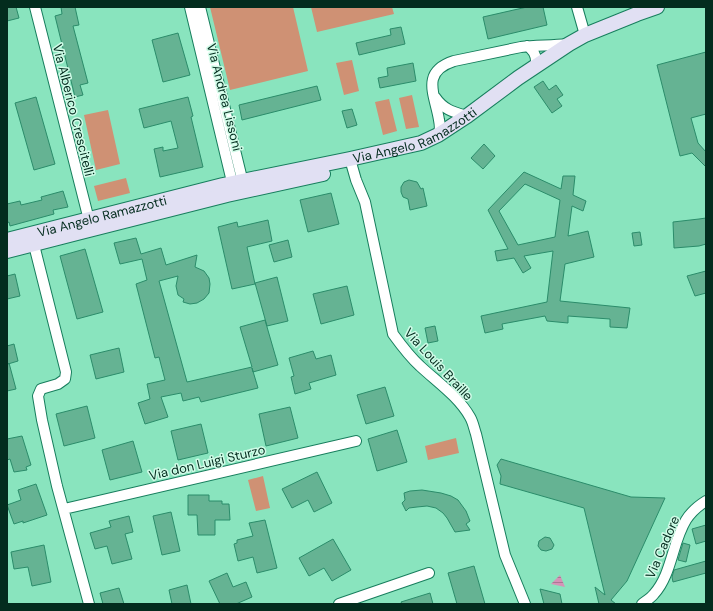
<svg xmlns="http://www.w3.org/2000/svg" width="713" height="611" font-family="'DM Sans',sans-serif">
	<style>
		.pitch { fill: #cf9174 }
		.water { fill: url(#water-rules) }
		.building { fill: #65b393; stroke: #2b8c6a; fill-rule: evenodd }
		.lines { fill: none; stroke-linecap: round; stroke-linejoin: round }
		.street-casing { stroke: #177e5d; stroke-width: 12 }
		.secondary-casing { stroke: #177e5d; stroke-width: 16 }
		.street { stroke: #fff; stroke-width: 10 }
		.secondary { stroke: #e1e0f3; stroke-width: 14 }
		.labels { text-anchor: middle; stroke-width: 3; stroke-linejoin: round; paint-order: stroke }
		.street-label { font-size: 13px; fill: #032c1e; stroke: #d0fbe7 }
	</style>
	<defs>
		<pattern id="water-rules" width="6" height="5" patternUnits="userSpaceOnUse"><rect width="6" height="5" fill="#d593b7"/><path d="M0 2.5h6" fill="none" stroke="#ab7894"/></pattern>
	</defs>
	<rect width="100%" height="100%" fill="#89e4be"/>
	<path class="pitch" d="M210 7H293L308 71 230 90Z
		M311 7H392L394 14 317 32Z
		M352 60 359 91 344 95 336 63Z
		M412 95 419 127 406 129 399 98Z
		M389 99 397 131 383 135 375 102Z
		M108 110 120 164 96 170 84 115Z
		M126 178 130 193 98 201 94 186Z
		M456 438 459 453 428 460 425 446Z
		M263 476 270 508 256 511 248 480Z"/>
	<path class="water" d="M560 575 565 587 551 584Z"/>
	<path class="building" d="M7 7H16L19 18 7 21Z
		M61 7H75L79 25 73 26 88 83 80 85 83 95 75 97 55 16 62 14Z
		M527 7H543L547 25 488 39 483 17Z
		M401 27 405 44 359 55 356 43 391 35 390 29Z
		M178 33 190 75 163 82 152 40Z
		M706 52V114L691 118 698 143 706 152V167L692 153 680 156 657 65Z
		M413 63 416 81 380 88 378 78 388 76 387 68Z
		M543 81 549 90 556 85 563 95 557 99 562 106 552 113 534 87Z
		M317 86 321 100 242 120 239 105Z
		M36 97 55 164 34 170 15 103Z
		M188 97 193 116 191 117 203 167 160 177 154 149 163 147V151L178 148 171 121 144 128 139 109Z
		M352 109 357 125 347 128 342 111Z
		M484 144 495 156 483 169 471 158Z
		M524 172 561 189 563 176H575L573 195 586 201 583 211 572 206 568 236 588 231 594 257 565 264 560 301 630 308 627 328 610 327V319L568 316V323L547 321 545 316 502 324 503 329 485 333 481 316 547 302 553 251 524 256 531 268 523 273 514 258 497 261 495 251 508 249 488 210ZM525 184 560 200 555 237 518 245 499 211Z
		M409 180 417 182 421 189 423 188 427 206 410 210 408 199 403 197 401 192V187L404 182Z
		M63 191 68 207 53 210 54 214 10 226 9 222 7 223V204L20 201 21 205 42 200 41 197Z
		M331 193 339 224 308 232 300 200Z
		M706 218V244L699 246 674 248 673 222 699 219Z
		M268 220 272 241 247 247 255 284 232 289 218 227 237 222 238 227Z
		M640 232 642 245 634 246 632 233Z
		M136 238 141 254 161 248 166 265 197 255 195 267 204 271 209 278 210 284 209 293 204 299 197 303 190 304 183 302 184 299 178 295 176 286 178 276 159 281 187 382 252 367 240 327 265 320 278 365 253 372 252 368 258 388 201 402 199 397 183 401 181 393 161 397 168 417 145 424 138 403 150 399 147 384 165 380 159 357 155 358 136 284 147 280 142 259 120 264 114 243Z
		M288 240 292 257 274 262 269 245Z
		M85 249 103 312 77 319 60 256Z
		M706 271V293L695 296 687 276Z
		M15 274 20 296 7 299V276Z
		M277 277 288 321 267 326 255 283Z
		M347 286 354 315 321 324 313 294Z
		M435 326 438 341 428 343 425 328Z
		M14 344 18 361 8 364 9 363 16 389 7 391V346Z
		M119 348 124 372 96 379 90 355Z
		M313 351 316 359 331 355 336 375 309 383 311 389 295 394 291 377 294 376 289 358Z
		M385 387 394 416 366 424 357 395Z
		M87 406 95 438 64 446 56 414Z
		M290 407 298 438 266 446 259 414Z
		M201 424 208 453 178 460 171 431Z
		M397 430 407 462 377 471 368 439Z
		M22 436 31 465 26 467 27 470 14 472 10 459 7 460V439Z
		M133 441 142 472 110 480 102 450Z
		M501 459 631 497 665 498 627 581 611 600 616 604H599L595 587 605 595 584 508 500 484 501 476 497 465Z
		M317 472 332 503 314 512 308 500 292 508 282 489Z
		M36 484 47 515 23 523V521L14 524 7 505 21 500 18 490Z
		M422 490 441 493 451 496 458 500 466 511 470 521 466 524 470 530 455 532 447 518 443 513 436 508 427 506 417 507 409 508 406 511 402 503 405 500 404 493 410 491Z
		M188 495H209V501H222V504H229L230 520H215V535H198L197 515H188Z
		M171 512 180 551 162 555 153 516Z
		M129 516 133 532 125 534 132 559 112 564 107 546 95 549 90 533 111 527 109 521Z
		M265 520 277 568 257 573 253 557 238 561 234 544 237 543V540L253 536 249 523Z
		M706 525V541L696 544 692 529Z
		M545 537 550 538 554 545 552 549 546 551 541 550 538 546 539 541Z
		M333 539 351 570 332 581 324 568 309 576 299 558Z
		M683 543 690 545 686 562 678 560Z
		M44 545 51 582 32 586 28 567 14 569 11 552Z
		M706 561V573L673 582 672 577 674 570Z
		M474 566 485 604H457L448 573Z
		M227 573 233 587 246 582 252 597 236 604H220L209 581Z
		M187 585 191 604H172L169 590Z
		M119 588 124 604H103L100 593Z
		M540 589 560 594 562 604H544Z
		M430 593 433 604H402L401 602Z"/>
	<g class="lines">
		<g class="street-casing">
			<path id="street" d="M35 7 90 224
				M190 7 234 190
				M200 7 244 187
				M577 7 585 35
				M527 46C534 50 537 56 536 65
				M435 97C444 110 453 112 467 116
				M438 135C441 130 440 125 439 120 435 95 420 72 454 61L521 47C536 45 552 46 567 44
				M350 159 356 180 365 202 393 334C401 345 410 357 420 366 437 382 458 396 470 417 473 422 474 428 476 434L505 555 525 604
				M34 245 66 372 65 379 58 384 41 389 38 396 42 420 57 486 89 604
				M64 509 356 441
				M339 604 429 573
				M642 604C646 601 651 598 654 594 672 574 672 543 686 520 691 512 698 506 706 501"/>
		</g>
		<g class="secondary-casing">
			<g id="secondary">
				<path id="s1" d="M7 240 223 185 350 159 421 143 438 135 467 116 518 78 569 44 585 35 637 14 657 7"/>
				<path d="M7 251 81 232 227 195 323 174"/>
			</g>
		</g>
		<use href="#street" class="street"/>
		<use href="#secondary" class="secondary"/>
	</g>
	<g class="labels">
		<g class="street-label">
			<text transform="translate(225 97) rotate(76)" y="5">Via Andrea Lissoni</text>
			<text transform="translate(74 110) rotate(76)" y="5">Via Alberico Crescitelli</text>
			<text dy="5" stroke="none"><textPath href="#s1" startOffset="422">Via Angelo Ramazzotti</textPath></text>
			<text dy="5" stroke="none"><textPath href="#s1" startOffset="98">Via Angelo Ramazzotti</textPath></text>
			<text transform="translate(439 364) rotate(47)" y="5">Via Louis Braille</text>
			<text transform="translate(207 462) rotate(-13)" y="5">Via don Luigi Sturzo</text>
			<text transform="translate(662 547) rotate(-67)" y="5">Via Cadore</text>
		</g>
	</g>
	<rect width="713" height="611" fill="none" stroke="#032c1e" stroke-width="16"/>
</svg>
